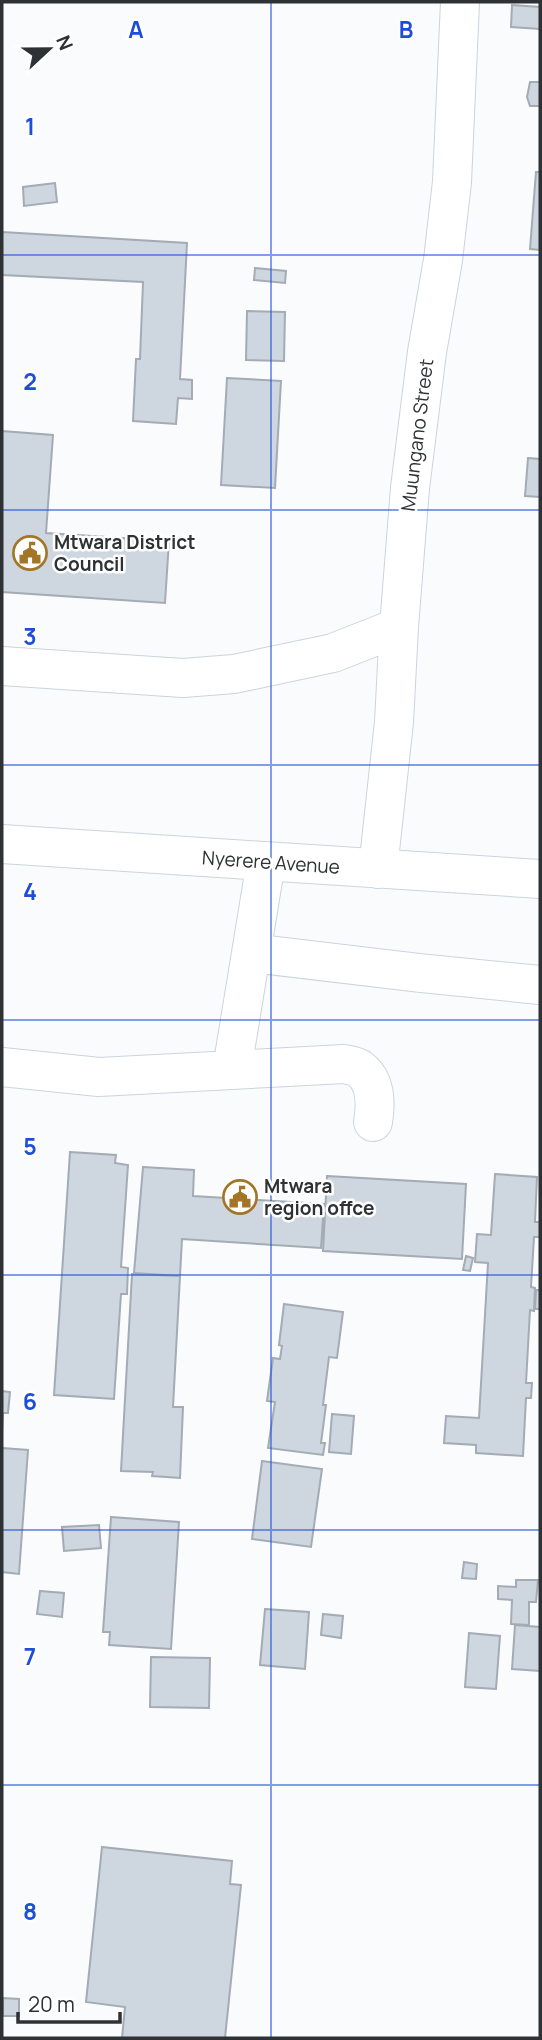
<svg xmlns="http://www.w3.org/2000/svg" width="542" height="2040" font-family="Manrope,sans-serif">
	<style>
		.building { fill: #ced7e0; stroke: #a3abb4; stroke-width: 2 }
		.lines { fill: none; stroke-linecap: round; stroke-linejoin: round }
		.minor-casing { stroke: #cbd4dd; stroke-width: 40 }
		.minor { stroke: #fff; stroke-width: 38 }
		.grid { fill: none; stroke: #1d4ed8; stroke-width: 2; stroke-opacity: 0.55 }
		.labels { text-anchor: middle; stroke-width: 5; stroke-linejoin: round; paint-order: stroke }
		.street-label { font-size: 19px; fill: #2f3235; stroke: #fff }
		.poi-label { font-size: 19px; font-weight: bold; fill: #2f3235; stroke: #fff; text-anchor: start }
		.grid-label { font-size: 23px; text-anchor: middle; font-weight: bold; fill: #1d4ed8; stroke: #fff; stroke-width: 5; stroke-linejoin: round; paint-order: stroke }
	</style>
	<rect width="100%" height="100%" fill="#fafbfd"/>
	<path class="building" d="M512 5 540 7V29L511 27Z
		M530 82H540V112V106H530L527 97Z
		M536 172H540V250L530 249Z
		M55 183 57 202 24 206 23 187Z
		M2 232 187 243 180 379 192 380V399L178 398 176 424 133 421 136 359H140L143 282 2 275Z
		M255 268 286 271 285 283 254 280Z
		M247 311 285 312 284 361 246 360Z
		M227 378 281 381 275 488 221 485Z
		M2 431 53 435 46 533 169 541 165 603 2 592Z
		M528 458 540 459V497L525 496Z
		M70 1152 116 1155 115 1163 128 1165 121 1267 128 1268 127 1294H121L114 1399 54 1395Z
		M143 1167 194 1170 193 1196 324 1204 321 1248 182 1239 180 1276 134 1273Z
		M495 1174 537 1177 535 1222H540V1237H534L531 1287 535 1288 534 1311 530 1310 526 1383H532L531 1398H526L523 1456 476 1453V1445L444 1443 446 1416 479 1418 488 1263 475 1262 477 1234 491 1235Z
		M327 1176 466 1184 462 1259 323 1251Z
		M466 1256 473 1258 470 1271 463 1270Z
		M132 1274 180 1276 173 1407H183L180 1478 152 1476 153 1472 121 1471Z
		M536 1290H540V1309H535Z
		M284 1304 343 1312 337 1358 329 1357 323 1405H326L321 1443H325L323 1455 268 1448 275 1402 267 1401 273 1358 280 1359 282 1346 279 1345Z
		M2 1391 10 1392 8 1413H3L2 1432Z
		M332 1414 354 1416 351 1454 329 1452Z
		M2 1448 28 1450 19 1574 2 1572Z
		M262 1461 322 1469 311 1547 252 1539Z
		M111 1517 179 1522 171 1649 109 1645 110 1632H103Z
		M99 1525 101 1548 64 1551 62 1527Z
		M464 1562 477 1564 476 1579 462 1578Z
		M516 1580H538L536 1602H529V1625L511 1624 512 1600 498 1599V1586L516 1587Z
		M40 1591 64 1593 62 1617 37 1614Z
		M265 1609 309 1612 305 1669 260 1665Z
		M323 1614 343 1616 341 1638 321 1635Z
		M515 1625 540 1627V1671L512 1669Z
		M469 1633 500 1636 496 1689 465 1687Z
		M151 1657 210 1658 209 1708 150 1707Z
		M102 1847 232 1861 230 1884 241 1885 225 2038H122L125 2007 86 2002Z
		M3 1998 19 1999V2016H3Z"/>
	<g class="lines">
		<g class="minor-casing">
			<path id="minor" d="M2 666 183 678 234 674 333 653 399 627
				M2 844 540 879
				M378 869 394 722 399 627 410 488 427 352 443 260 452 182 460 2
				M252 953 420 973 540 985
				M2 1067 99 1077 344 1064C348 1065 356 1066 360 1069 377 1082 376 1104 373 1122
				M232 1069 266 862"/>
		</g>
		<use href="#minor" class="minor"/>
	</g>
	<path class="grid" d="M271 2V2038M2 255H540M2 510H540M2 765H540M2 1020H540M2 1275H540M2 1530H540M2 1785H540"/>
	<defs>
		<g id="civic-ring" transform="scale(1.75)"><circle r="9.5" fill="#fff" stroke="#a27527" stroke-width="1.5"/><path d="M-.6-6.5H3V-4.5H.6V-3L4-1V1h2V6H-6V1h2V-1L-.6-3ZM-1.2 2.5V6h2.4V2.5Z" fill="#a27527"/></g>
	</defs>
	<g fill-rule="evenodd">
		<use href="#civic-ring" x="30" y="553"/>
		<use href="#civic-ring" x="240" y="1197"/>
	</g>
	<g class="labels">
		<g class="street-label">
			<text transform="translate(417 435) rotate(-83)" y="7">Muungano Street</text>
			<text transform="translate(271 862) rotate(4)" y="7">Nyerere Avenue</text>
		</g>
		<g class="poi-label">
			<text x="54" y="549">Mtwara District<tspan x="54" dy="22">Council</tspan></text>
			<text x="264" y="1193">Mtwara<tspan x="264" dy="22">region offce</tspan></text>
		</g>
	</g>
	<g class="grid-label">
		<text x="136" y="38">A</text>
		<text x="406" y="38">B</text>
		<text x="30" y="135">1</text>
		<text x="30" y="390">2</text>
		<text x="30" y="645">3</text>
		<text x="30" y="900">4</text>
		<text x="30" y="1155">5</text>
		<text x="30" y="1410">6</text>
		<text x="30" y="1665">7</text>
		<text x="30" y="1920">8</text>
	</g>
	<rect width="542" height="2040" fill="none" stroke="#2f3235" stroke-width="7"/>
	<g transform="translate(49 49) rotate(68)" stroke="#ffffff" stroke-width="5" paint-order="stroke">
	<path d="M0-5L12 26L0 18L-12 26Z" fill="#2f3235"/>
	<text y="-10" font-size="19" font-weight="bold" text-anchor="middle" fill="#2f3235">N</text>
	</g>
	<path d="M18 2012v10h102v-10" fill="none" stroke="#2f3235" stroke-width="3.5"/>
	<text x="28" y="2012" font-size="21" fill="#2f3235" stroke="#ffffff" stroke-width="5" paint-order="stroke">20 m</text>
</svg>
